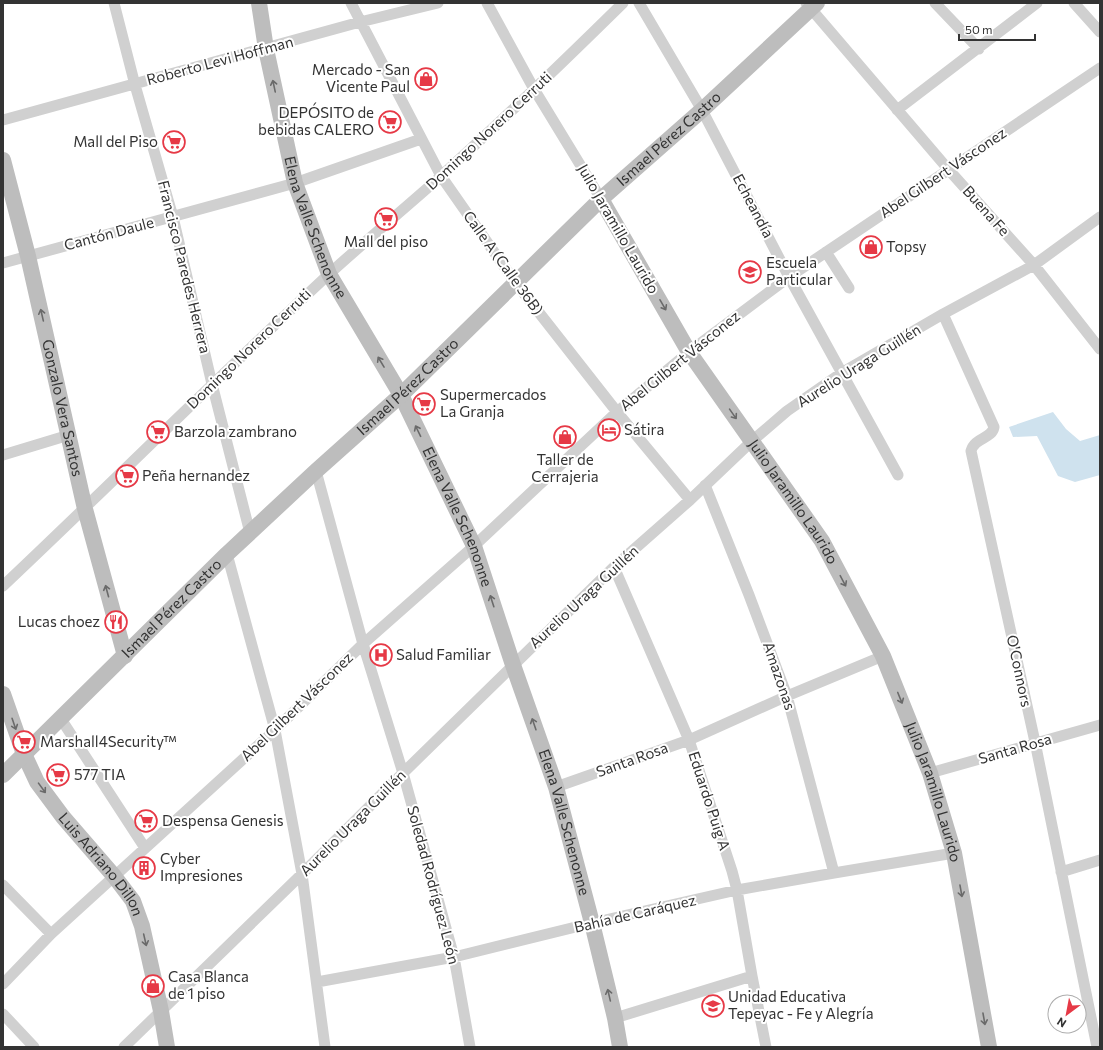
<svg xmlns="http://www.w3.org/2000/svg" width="1103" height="1050" font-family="Commissioner,sans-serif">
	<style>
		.water { fill: #cfe2ee }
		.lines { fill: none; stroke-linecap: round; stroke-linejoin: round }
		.street { stroke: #d0d0d0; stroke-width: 11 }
		.secondary { stroke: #bdbdbd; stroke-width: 16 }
		.oneway { stroke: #6a6a6a }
		.labels { text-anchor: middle; stroke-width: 4; stroke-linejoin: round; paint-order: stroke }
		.street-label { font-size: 15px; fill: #333; stroke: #fff }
		.poi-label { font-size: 15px; fill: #333; stroke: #fff; text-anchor: start }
	</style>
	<rect width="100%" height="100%" fill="#fff"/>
	<path class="water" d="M1053 412 1066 429 1080 441 1100 435V475L1075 482 1058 476 1037 436 1013 437 1009 427Z"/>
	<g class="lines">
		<path class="street" d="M114 3 135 85 173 217 212 384 250 533
			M351 3 441 176 515 282 617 412 690 500
			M487 3 534 89 601 199
			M639 3 702 110 789 277 898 475
			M806 3 948 169 1034 265 1100 349
			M935 3 979 49
			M1074 3 1100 32
			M897 110 1037 3
			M3 120 360 22 438 3
			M826 252 849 288
			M3 263 295 183 421 139
			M943 314 994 427C992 439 975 437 971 451L1035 742 1097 1047
			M3 455 69 435
			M316 471 363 644 403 773 454 957 470 1047
			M705 485 749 595 787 696 834 873
			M227 554 275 730 302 874 325 1047
			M614 567 689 740 732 871 737 890 752 976 766 1047
			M3 586C112 483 218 377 328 275 364 242 403 210 440 177 503 120 563 62 623 3
			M61 719 145 848
			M930 773 1100 725
			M556 787 689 740 787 696 883 656
			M1061 872 1100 860
			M3 885 51 934
			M317 982 454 957 592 923 737 890 834 873 954 853
			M3 984 51 934 275 730 363 644 474 546 617 412 689 352 789 277 1100 68
			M3 1014 34 1047
			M615 1018 752 976
			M124 1047 302 874 403 773 614 567 690 500 752 441 787 411 843 372 943 314 1034 265 1100 217"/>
		<g class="secondary">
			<path id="s1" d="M259 3 266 49 295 183 329 274 401 395 474 546 513 665 556 787 592 923 615 1018 620 1047"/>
			<path id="s2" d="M3 160 28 256 85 509 125 656"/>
			<path id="s3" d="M601 199 689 352 822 541 883 656 930 773 954 853 989 1047"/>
			<path id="s4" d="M3 694 24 754 37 782 63 817 114 876 133 901 142 926 161 1011 167 1047"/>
			<path id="s5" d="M3 775 227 554 316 471 401 395 601 199 702 110 817 3"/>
		</g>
	</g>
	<defs><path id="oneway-shaft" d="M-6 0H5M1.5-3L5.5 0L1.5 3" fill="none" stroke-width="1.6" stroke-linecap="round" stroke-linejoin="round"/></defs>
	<g class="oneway">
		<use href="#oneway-shaft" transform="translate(274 86) rotate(-102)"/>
		<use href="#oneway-shaft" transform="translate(663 305) rotate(60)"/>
		<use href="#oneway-shaft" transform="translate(42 315) rotate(-103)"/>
		<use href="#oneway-shaft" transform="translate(381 362) rotate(-121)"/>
		<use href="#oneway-shaft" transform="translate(733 414) rotate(55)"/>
		<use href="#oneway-shaft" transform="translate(418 431) rotate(-116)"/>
		<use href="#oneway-shaft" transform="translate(843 581) rotate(62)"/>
		<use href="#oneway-shaft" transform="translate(107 591) rotate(-105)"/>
		<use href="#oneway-shaft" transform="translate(492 601) rotate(-108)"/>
		<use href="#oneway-shaft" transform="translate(900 698) rotate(68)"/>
		<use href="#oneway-shaft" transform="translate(14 724) rotate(71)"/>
		<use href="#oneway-shaft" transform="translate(534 724) rotate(-109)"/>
		<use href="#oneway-shaft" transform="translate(42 788) rotate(54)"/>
		<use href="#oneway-shaft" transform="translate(961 891) rotate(80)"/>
		<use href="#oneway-shaft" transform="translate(145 940) rotate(77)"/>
		<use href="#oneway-shaft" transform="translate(609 995) rotate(-103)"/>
		<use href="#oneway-shaft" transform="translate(984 1019) rotate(80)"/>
	</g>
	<defs>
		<g id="shop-ring" transform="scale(1.15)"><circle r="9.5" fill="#fff" stroke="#e63946" stroke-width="1.5"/><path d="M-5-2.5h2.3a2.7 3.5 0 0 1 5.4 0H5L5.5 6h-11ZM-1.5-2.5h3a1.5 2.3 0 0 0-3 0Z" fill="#e63946"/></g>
		<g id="supermarket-ring" transform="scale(1.15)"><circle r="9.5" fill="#fff" stroke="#e63946" stroke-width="1.5"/><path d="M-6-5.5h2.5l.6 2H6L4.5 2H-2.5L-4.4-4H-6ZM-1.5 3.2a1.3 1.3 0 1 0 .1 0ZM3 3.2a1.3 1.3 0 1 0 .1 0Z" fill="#e63946"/></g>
		<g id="school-ring" transform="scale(1.15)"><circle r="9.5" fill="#fff" stroke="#e63946" stroke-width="1.5"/><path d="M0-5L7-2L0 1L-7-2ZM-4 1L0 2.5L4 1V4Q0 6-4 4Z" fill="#e63946"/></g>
		<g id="hotel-ring" transform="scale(1.15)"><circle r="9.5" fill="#fff" stroke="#e63946" stroke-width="1.5"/><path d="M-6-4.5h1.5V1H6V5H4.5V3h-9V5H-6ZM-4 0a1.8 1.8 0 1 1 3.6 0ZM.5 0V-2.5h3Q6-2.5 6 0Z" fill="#e63946"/></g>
		<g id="restaurant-ring" transform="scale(1.15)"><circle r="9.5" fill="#fff" stroke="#e63946" stroke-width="1.5"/><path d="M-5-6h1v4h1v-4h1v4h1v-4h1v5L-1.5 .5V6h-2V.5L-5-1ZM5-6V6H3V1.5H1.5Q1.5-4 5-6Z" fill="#e63946"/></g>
		<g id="hospital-ring" transform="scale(1.15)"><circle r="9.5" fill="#fff" stroke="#e63946" stroke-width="1.5"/><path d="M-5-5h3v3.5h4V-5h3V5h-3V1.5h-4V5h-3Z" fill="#e63946"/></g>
		<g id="building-ring" transform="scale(1.15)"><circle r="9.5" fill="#fff" stroke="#e63946" stroke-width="1.5"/><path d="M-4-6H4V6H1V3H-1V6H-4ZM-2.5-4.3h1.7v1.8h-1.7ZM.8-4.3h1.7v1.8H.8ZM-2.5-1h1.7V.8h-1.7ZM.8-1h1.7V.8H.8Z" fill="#e63946"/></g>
	</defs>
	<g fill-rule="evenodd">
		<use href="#shop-ring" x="426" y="79"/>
		<use href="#supermarket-ring" x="390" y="122"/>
		<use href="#supermarket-ring" x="174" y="142"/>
		<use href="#supermarket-ring" x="386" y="219"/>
		<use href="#shop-ring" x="871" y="247"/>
		<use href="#school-ring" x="750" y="272"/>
		<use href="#supermarket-ring" x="424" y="404"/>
		<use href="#hotel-ring" x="609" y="430"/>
		<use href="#supermarket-ring" x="158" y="432"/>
		<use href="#shop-ring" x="565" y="437"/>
		<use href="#supermarket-ring" x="127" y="476"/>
		<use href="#restaurant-ring" x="116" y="622"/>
		<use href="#hospital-ring" x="381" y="655"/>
		<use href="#supermarket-ring" x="24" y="742"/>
		<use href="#supermarket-ring" x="58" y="775"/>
		<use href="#supermarket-ring" x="146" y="821"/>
		<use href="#building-ring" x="144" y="868"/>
		<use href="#shop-ring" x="153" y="986"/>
		<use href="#school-ring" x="713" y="1006"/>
	</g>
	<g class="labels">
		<g class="street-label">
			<text transform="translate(220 61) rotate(-15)" y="5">Roberto Levi Hoffman</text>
			<text transform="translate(489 131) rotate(-43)" y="5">Domingo Norero Cerruti</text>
			<text dy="5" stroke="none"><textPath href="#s5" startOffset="921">Ismael Pérez Castro</textPath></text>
			<text transform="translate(943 173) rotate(-34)" y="5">Abel Gilbert Vásconez</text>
			<text transform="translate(753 206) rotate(62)" y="5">Echeandía</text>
			<text transform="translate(986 211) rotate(48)" y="5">Buena Fe</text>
			<text dy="5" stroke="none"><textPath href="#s1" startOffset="232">Elena Valle Schenonne</textPath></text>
			<text transform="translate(618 229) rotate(60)" y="5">Julio Jaramillo Laurido</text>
			<text transform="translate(109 234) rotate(-15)" y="5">Cantón Daule</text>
			<text transform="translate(503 263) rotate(54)" y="5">Calle A (Calle 36B)</text>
			<text transform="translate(184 267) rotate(76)" y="5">Francisco Paredes Herrera</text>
			<text transform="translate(249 349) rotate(-44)" y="5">Domingo Norero Cerruti</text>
			<text transform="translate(680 361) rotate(-39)" y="5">Abel Gilbert Vásconez</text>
			<text transform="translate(859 366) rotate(-32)" y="5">Aurelio Uraga Guillén</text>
			<text dy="5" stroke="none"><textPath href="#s5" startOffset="561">Ismael Pérez Castro</textPath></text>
			<text dy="5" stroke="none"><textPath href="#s2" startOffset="255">Gonzalo Vera Santos</textPath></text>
			<text dy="5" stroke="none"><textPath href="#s3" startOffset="359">Julio Jaramillo Laurido</textPath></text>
			<text dy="5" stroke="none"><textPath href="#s1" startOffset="556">Elena Valle Schenonne</textPath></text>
			<text transform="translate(584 597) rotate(-43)" y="5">Aurelio Uraga Guillén</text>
			<text dy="5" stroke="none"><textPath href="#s5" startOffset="237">Ismael Pérez Castro</textPath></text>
			<text transform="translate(1019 671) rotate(78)" y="5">O'Connors</text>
			<text transform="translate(779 676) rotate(71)" y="5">Amazonas</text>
			<text transform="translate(297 707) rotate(-44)" y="5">Abel Gilbert Vásconez</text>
			<text transform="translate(1015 749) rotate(-16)" y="5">Santa Rosa</text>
			<text transform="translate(632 760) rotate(-20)" y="5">Santa Rosa</text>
			<text dy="5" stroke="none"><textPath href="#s3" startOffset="683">Julio Jaramillo Laurido</textPath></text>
			<text transform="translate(709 801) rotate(72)" y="5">Eduardo Puig A</text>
			<text dy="5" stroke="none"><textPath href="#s1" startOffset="880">Elena Valle Schenonne</textPath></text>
			<text transform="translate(353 823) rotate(-45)" y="5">Aurelio Uraga Guillén</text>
			<text dy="5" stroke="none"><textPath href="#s4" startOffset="199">Luis Adriano Dillon</textPath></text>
			<text transform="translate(433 885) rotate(75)" y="5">Soledad Rodríguez León</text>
			<text transform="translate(635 914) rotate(-13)" y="5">Bahía de Caráquez</text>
		</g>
		<g class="poi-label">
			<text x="410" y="75" text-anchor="end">Mercado - San<tspan x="410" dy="17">Vicente Paul</tspan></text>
			<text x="374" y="118" text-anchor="end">DEPÓSITO de<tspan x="374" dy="17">bebidas CALERO</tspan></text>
			<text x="158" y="147" text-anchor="end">Mall del Piso</text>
			<text x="386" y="247" text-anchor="middle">Mall del piso</text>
			<text x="886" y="252">Topsy</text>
			<text x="766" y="268">Escuela<tspan x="766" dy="17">Particular</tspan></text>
			<text x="440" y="400">Supermercados<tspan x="440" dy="17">La Granja</tspan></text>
			<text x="624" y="435">Sátira</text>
			<text x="174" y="437">Barzola zambrano</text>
			<text x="565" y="465" text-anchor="middle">Taller de<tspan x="565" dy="17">Cerrajeria</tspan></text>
			<text x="142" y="481">Peña hernandez</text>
			<text x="100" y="627" text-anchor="end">Lucas choez</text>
			<text x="396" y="660">Salud Familiar</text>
			<text x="40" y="747">Marshall4Security™</text>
			<text x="74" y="780">577 TIA</text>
			<text x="162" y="826">Despensa Genesis</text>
			<text x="160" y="864">Cyber<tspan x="160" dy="17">Impresiones</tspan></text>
			<text x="168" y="982">Casa Blanca<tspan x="168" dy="17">de 1 piso</tspan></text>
			<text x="728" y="1002">Unidad Educativa<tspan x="728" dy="17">Tepeyac - Fe y Alegría</tspan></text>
		</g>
	</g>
	<rect width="1103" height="1050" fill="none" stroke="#333333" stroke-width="8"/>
	<g transform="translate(1067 1014) rotate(212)"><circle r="19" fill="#ffffff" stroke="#adadad"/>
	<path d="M0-3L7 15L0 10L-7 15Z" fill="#e63946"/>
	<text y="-6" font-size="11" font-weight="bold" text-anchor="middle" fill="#333333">N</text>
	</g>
	<path d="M959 34v6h76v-6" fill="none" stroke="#333333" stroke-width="2"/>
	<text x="965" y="34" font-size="12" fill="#333333" stroke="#ffffff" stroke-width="3" paint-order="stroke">50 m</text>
</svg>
